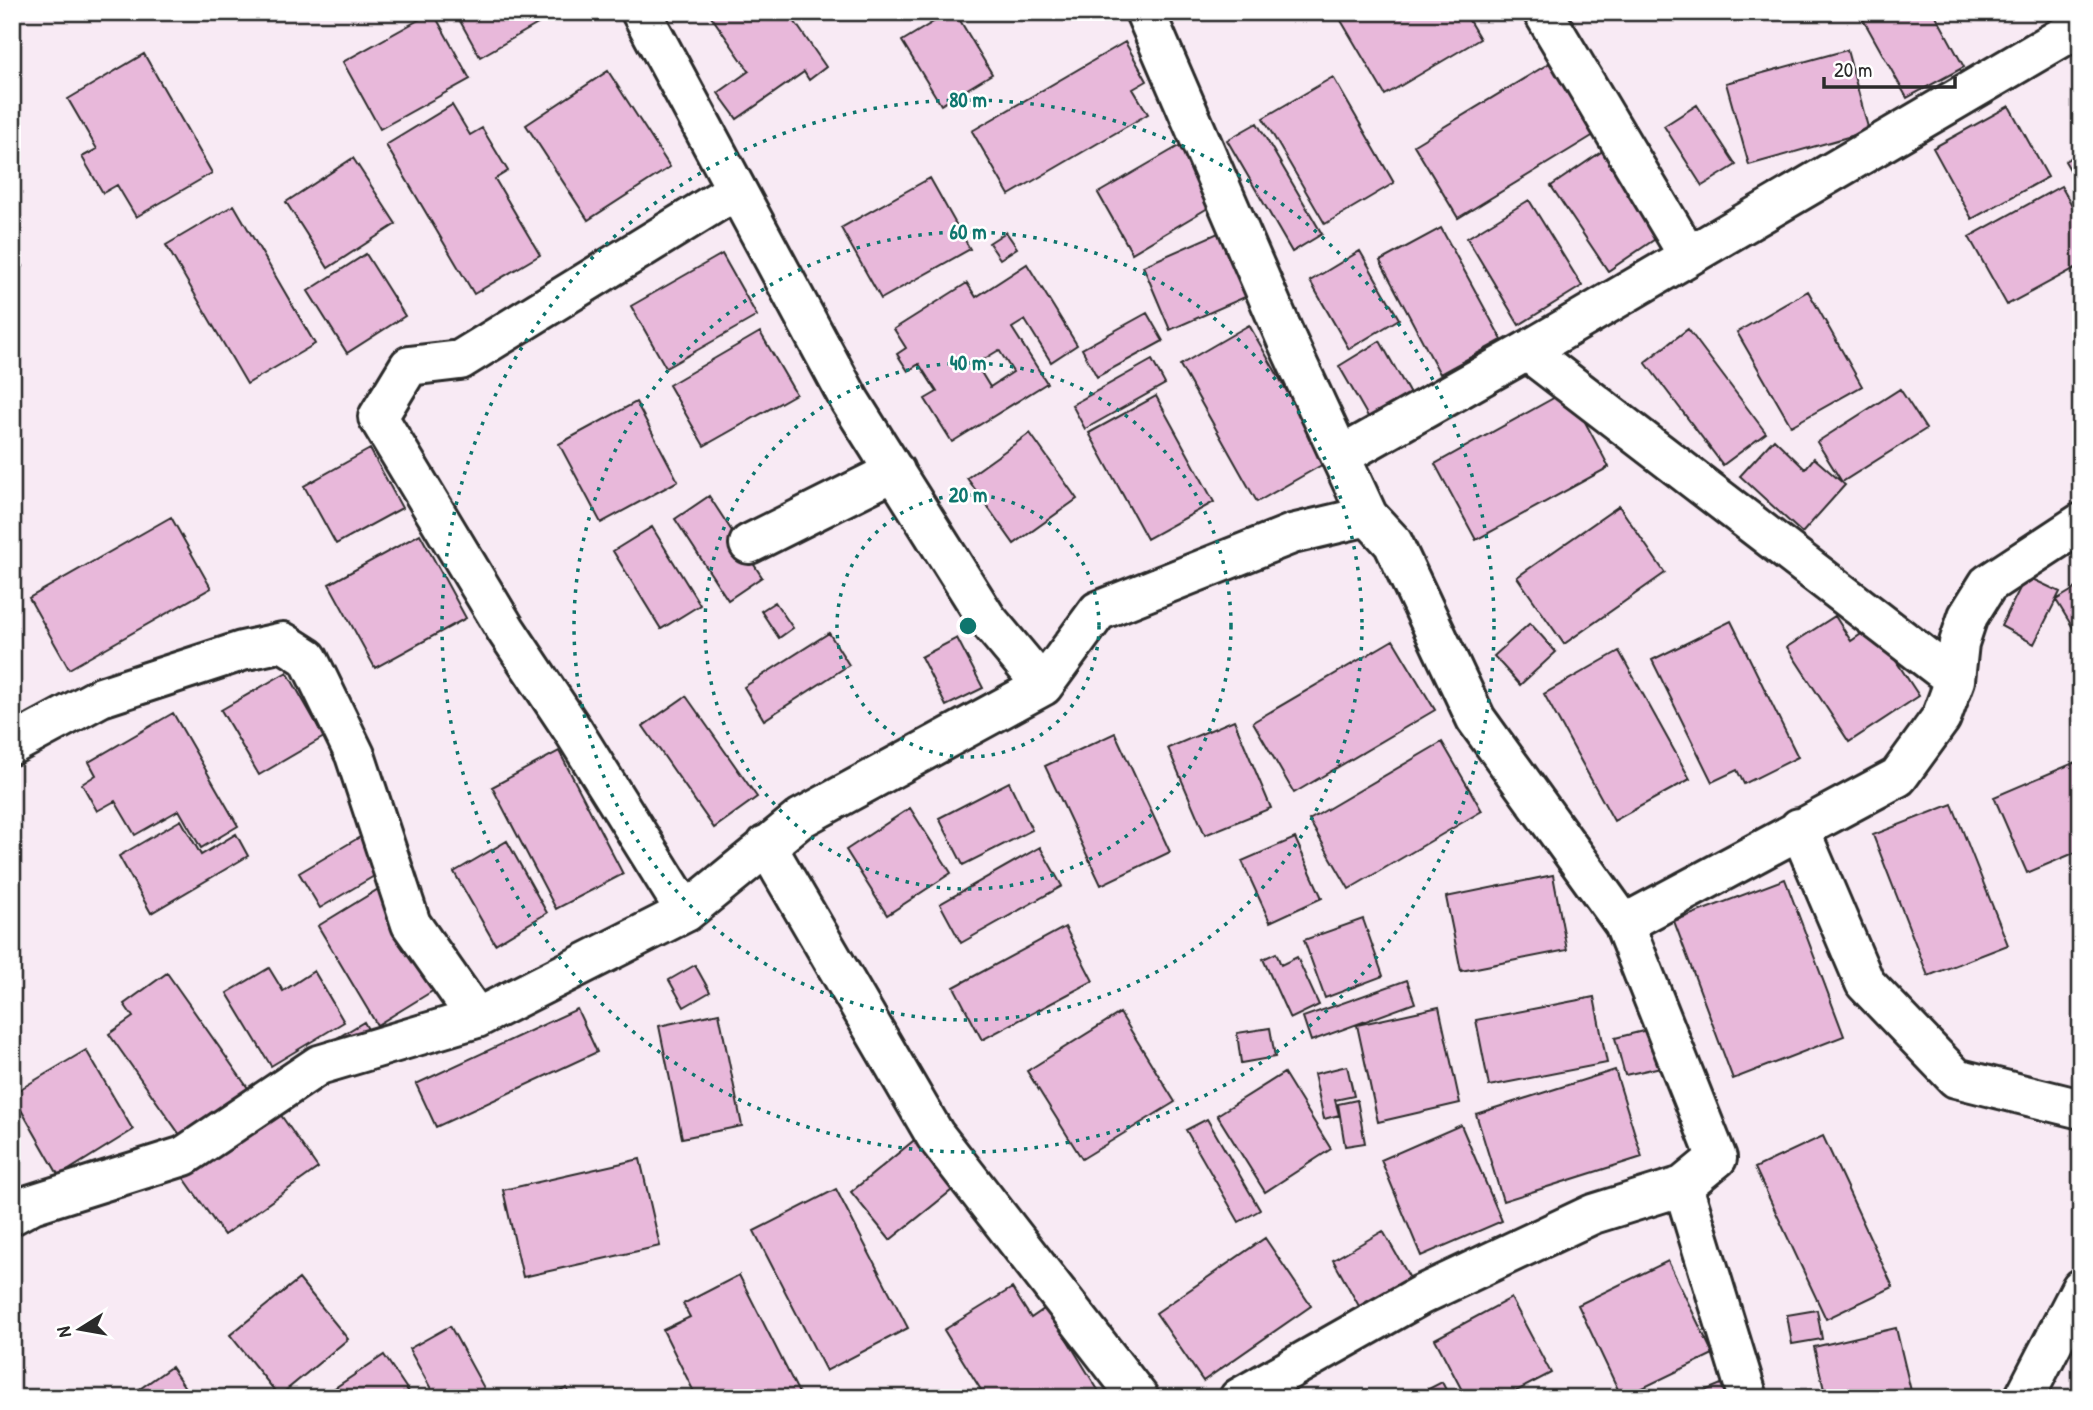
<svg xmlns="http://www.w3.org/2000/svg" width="2093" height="1410" font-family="'Patrick Hand',sans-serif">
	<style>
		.building { fill: #e8b8da; stroke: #2b2b2b; stroke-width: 2; fill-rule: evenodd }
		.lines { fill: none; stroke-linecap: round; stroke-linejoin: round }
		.minor-casing { stroke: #2b2b2b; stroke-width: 44 }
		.minor { stroke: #fff; stroke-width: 38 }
		.ring { fill: none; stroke: #0f766e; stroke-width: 3.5; stroke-dasharray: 3.5 7 }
		.centre { fill: #0f766e; stroke: #fff; stroke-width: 3.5 }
		.ring-label { font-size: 21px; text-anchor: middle; font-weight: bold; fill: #0f766e; stroke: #fff; stroke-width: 5; stroke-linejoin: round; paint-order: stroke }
	</style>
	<rect width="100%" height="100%" fill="#f8eaf4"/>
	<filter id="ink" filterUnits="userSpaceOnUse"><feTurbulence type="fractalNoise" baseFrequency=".0143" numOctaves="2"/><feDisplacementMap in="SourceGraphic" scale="14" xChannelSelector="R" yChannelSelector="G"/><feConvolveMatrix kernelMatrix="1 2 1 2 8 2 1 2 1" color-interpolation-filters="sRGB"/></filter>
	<g filter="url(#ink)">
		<path class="building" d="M433 12 470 79 380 129 343 62Z
			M455 12H547L550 17 480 57Z
			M788 12 826 67 809 80 804 72 737 119 718 93 749 71 709 13Z
			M950 12H955L992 74 941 105 902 41Z
			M1336 12H1464L1480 39 1385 95Z
			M1859 12H1934L1964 67 1907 98Z
			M1125 42 1147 81 1133 89 1148 114 1009 195 972 131Z
			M1847 50 1869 131 1749 165 1726 83Z
			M144 54 212 173 136 217 117 185 103 193 82 157 97 149 68 99Z
			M1558 58 1602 130 1458 218 1414 145Z
			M608 71 670 167 588 220 526 125Z
			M1333 77 1394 183 1325 224 1263 118Z
			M452 105 470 135 482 128 508 171 495 179 540 255 474 294 386 145Z
			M1697 105 1736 165 1702 186 1664 126Z
			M2009 106 2048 177 1972 219 1933 148Z
			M1257 123 1322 234 1292 252 1227 140Z
			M1613 144 1670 229 1608 271 1551 186Z
			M1179 146 1213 205 1132 253 1098 193Z
			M2081 152V188L2065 161Z
			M353 158 396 224 328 268 286 202Z
			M930 178 970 249 881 299 841 228Z
			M2061 186 2081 221V265L2007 305 1969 237Z
			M1529 200 1582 286 1519 325 1467 238Z
			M234 205 315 344 247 384 166 245Z
			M1441 228 1502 340 1440 374 1380 261Z
			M1225 230 1252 294 1170 330 1143 266Z
			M1006 232 1017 248 1000 259 989 243Z
			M12 249 23 266 12 273Z
			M1360 251 1399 319 1349 349 1310 281Z
			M366 254 405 316 347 353 308 291Z
			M722 254 757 316 666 368 631 306Z
			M1027 264 1077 345 1051 362 1025 320 1012 328 1047 383 952 442 925 399 937 392 919 364 908 371 897 354 906 348 894 329 967 283 976 297ZM999 350 1013 372 990 387 976 364Z
			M1808 291 1862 386 1791 426 1737 332Z
			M1147 313 1163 341 1097 377 1082 349Z
			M1249 325 1327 462 1257 502 1180 365Z
			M1688 329 1766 433 1723 465 1645 362Z
			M760 332 796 394 704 446 669 385Z
			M1380 341 1411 396 1370 420 1339 366Z
			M1152 360 1165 384 1085 429 1072 405Z
			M1900 389 1926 429 1842 482 1817 442Z
			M1568 390 1609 467 1476 540 1435 464Z
			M1156 396 1214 502 1147 539 1089 433Z
			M636 402 678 481 601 523 559 444Z
			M1030 433 1077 499 1014 544 967 478Z
			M1774 439 1805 469 1814 458 1845 485 1802 533 1740 476Z
			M370 449 402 508 336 544 304 486Z
			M709 496 762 577 728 600 675 519Z
			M1619 506 1665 573 1564 644 1517 577Z
			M171 517 211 588 69 669 29 598Z
			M652 527 700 605 661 629 613 551Z
			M420 534 466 618 375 668 329 584Z
			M2026 576 2060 592 2034 644 2001 626Z
			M2081 585V641L2056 600Z
			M775 602 793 628 779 638 761 611Z
			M1835 616 1851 641 1873 626 1919 696 1849 742 1787 647Z
			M1731 621 1798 757 1744 784 1737 770 1712 782 1652 660Z
			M1530 623 1556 652 1520 685 1494 656Z
			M829 633 849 665 764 720 744 687Z
			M957 638 983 688 946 706 921 657Z
			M1393 640 1435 710 1294 793 1253 722Z
			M1619 651 1690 779 1614 821 1544 694Z
			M287 672 324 737 259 775 221 710Z
			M686 696 757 797 714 828 643 726Z
			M173 713 238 826 201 848 179 810 135 835 115 801 97 811 82 784 96 775 89 762Z
			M1234 720 1271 808 1205 835 1168 748Z
			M1115 733 1170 852 1101 885 1045 766Z
			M1442 742 1482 811 1349 889 1309 820Z
			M559 751 623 874 556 909 492 787Z
			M2076 762 2081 772V850L2027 873 1994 797Z
			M1009 782 1032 830 963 865 939 818Z
			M1952 804 2008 945 1928 976 1873 835Z
			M910 808 951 873 887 915 846 850Z
			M181 820 201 855 236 834 248 856 151 913 119 856Z
			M365 834 386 869 320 908 299 873Z
			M1295 838 1322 898 1270 922 1242 861Z
			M507 841 547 913 495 944 454 872Z
			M1040 847 1062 886 961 943 940 904Z
			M1553 875 1567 950 1461 971 1446 897Z
			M1785 879 1844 1036 1733 1079 1674 921Z
			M385 885 444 984 377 1025 318 926Z
			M1363 919 1383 976 1325 998 1304 940Z
			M1065 927 1093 981 982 1040 954 987Z
			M1276 953 1281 965 1297 957 1319 1005 1290 1019 1263 959Z
			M695 965 710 992 684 1007 669 980Z
			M269 968 283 991 314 971 344 1022 271 1066 227 993Z
			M167 973 250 1091 183 1139 109 1034 133 1017 124 1004Z
			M1407 980 1415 1003 1311 1041 1303 1017Z
			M1594 997 1607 1063 1489 1086 1476 1020Z
			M1439 1007 1460 1103 1378 1122 1357 1025Z
			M577 1009 597 1052 436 1127 416 1084Z
			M719 1013 742 1126 682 1138 659 1026Z
			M1120 1013 1175 1102 1082 1159 1027 1071Z
			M364 1022 376 1044 349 1059 337 1038Z
			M1270 1028 1275 1057 1241 1063 1237 1033Z
			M1651 1029 1661 1067 1625 1075 1615 1038Z
			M86 1050 133 1130 59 1176 12 1094Z
			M1347 1066 1354 1096 1335 1100 1339 1115 1324 1119 1314 1074Z
			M1615 1070 1642 1157 1503 1201 1476 1114Z
			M1284 1073 1331 1149 1265 1192 1217 1115Z
			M1357 1100 1365 1143 1345 1146 1338 1104Z
			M273 1104 318 1168 224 1235 179 1171Z
			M1207 1119 1260 1210 1239 1222 1186 1130Z
			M1461 1125 1502 1221 1421 1256 1381 1160Z
			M1823 1136 1893 1287 1826 1319 1755 1168Z
			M918 1137 957 1186 890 1240 851 1192Z
			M640 1159 660 1246 523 1277 503 1190Z
			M836 1189 908 1328 826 1371 754 1231Z
			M1383 1231 1415 1287 1364 1315 1333 1260Z
			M1265 1238 1311 1306 1203 1381 1156 1313Z
			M1668 1261 1713 1354 1622 1398 1578 1305Z
			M739 1275 800 1395 795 1398H697L663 1330 690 1317 683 1304Z
			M299 1279 348 1339 279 1396 230 1335Z
			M1012 1288 1031 1318 1047 1307 1103 1398H986L944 1330Z
			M1511 1298 1551 1373 1503 1398H1466L1435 1339Z
			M1817 1310 1822 1339 1792 1344 1787 1315Z
			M450 1326 484 1388 466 1398H436L409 1349Z
			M1896 1328 1911 1391 1881 1398H1826L1814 1347Z
			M384 1355 413 1398H320Z
			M171 1367 192 1398H127Z
			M1442 1382 1450 1398H1411Z
			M1721 1384 1727 1398H1688Z
			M567 1388 571 1398H542Z"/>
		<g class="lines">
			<g class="minor-casing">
				<path id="minor" d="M641 12 850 401 987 619 1043 686
					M1145 12 1287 341 1368 516 1393 543 1476 719 1624 924 1717 1158 1683 1186 1748 1398
					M1543 12 1688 255
					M1527 351 2081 26
					M1341 456 1527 351 1955 680
					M749 544 895 471
					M12 745 101 697 242 651 283 642 308 658 355 755 411 924 477 1018
					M1799 828 1865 983 1956 1078 2081 1109
					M766 845 935 1135 1139 1398
					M686 912 574 732 506 630 378 417 409 366 460 360 736 190
					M1624 924 1898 777 1941 718 1955 680 1959 643 1968 616 1988 584 2081 523
					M12 1215 32 1204 184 1156 319 1065 477 1018 686 912 801 818 1043 686 1098 611 1292 534 1368 516
					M1239 1398 1421 1295 1593 1214 1683 1186
					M2024 1398 2081 1288"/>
			</g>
			<use href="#minor" class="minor"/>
		</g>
	</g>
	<g class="ring">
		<circle cx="968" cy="626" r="131"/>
		<circle cx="968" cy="626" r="263"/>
		<circle cx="968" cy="626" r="394"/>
		<circle cx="968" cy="626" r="526"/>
	</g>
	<circle cx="968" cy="626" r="10" class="centre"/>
	<g class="ring-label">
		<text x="968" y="107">80 m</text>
		<text x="968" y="239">60 m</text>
		<text x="968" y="370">40 m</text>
		<text x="968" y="502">20 m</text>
	</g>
	<rect width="2093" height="1410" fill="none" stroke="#fff" stroke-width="42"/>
	<rect x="21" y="21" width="2051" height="1368" fill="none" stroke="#2b2b2b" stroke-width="2.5" filter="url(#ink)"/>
	<g transform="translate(80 1329) rotate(259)" stroke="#ffffff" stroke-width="5" paint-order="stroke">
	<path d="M0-5L12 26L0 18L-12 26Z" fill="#2b2b2b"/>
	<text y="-10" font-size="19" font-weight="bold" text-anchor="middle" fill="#2b2b2b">N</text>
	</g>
	<path d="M1824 77v10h131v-10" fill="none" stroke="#2b2b2b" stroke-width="3.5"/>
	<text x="1834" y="77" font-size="21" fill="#2b2b2b" stroke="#ffffff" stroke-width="5" paint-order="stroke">20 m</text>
</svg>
